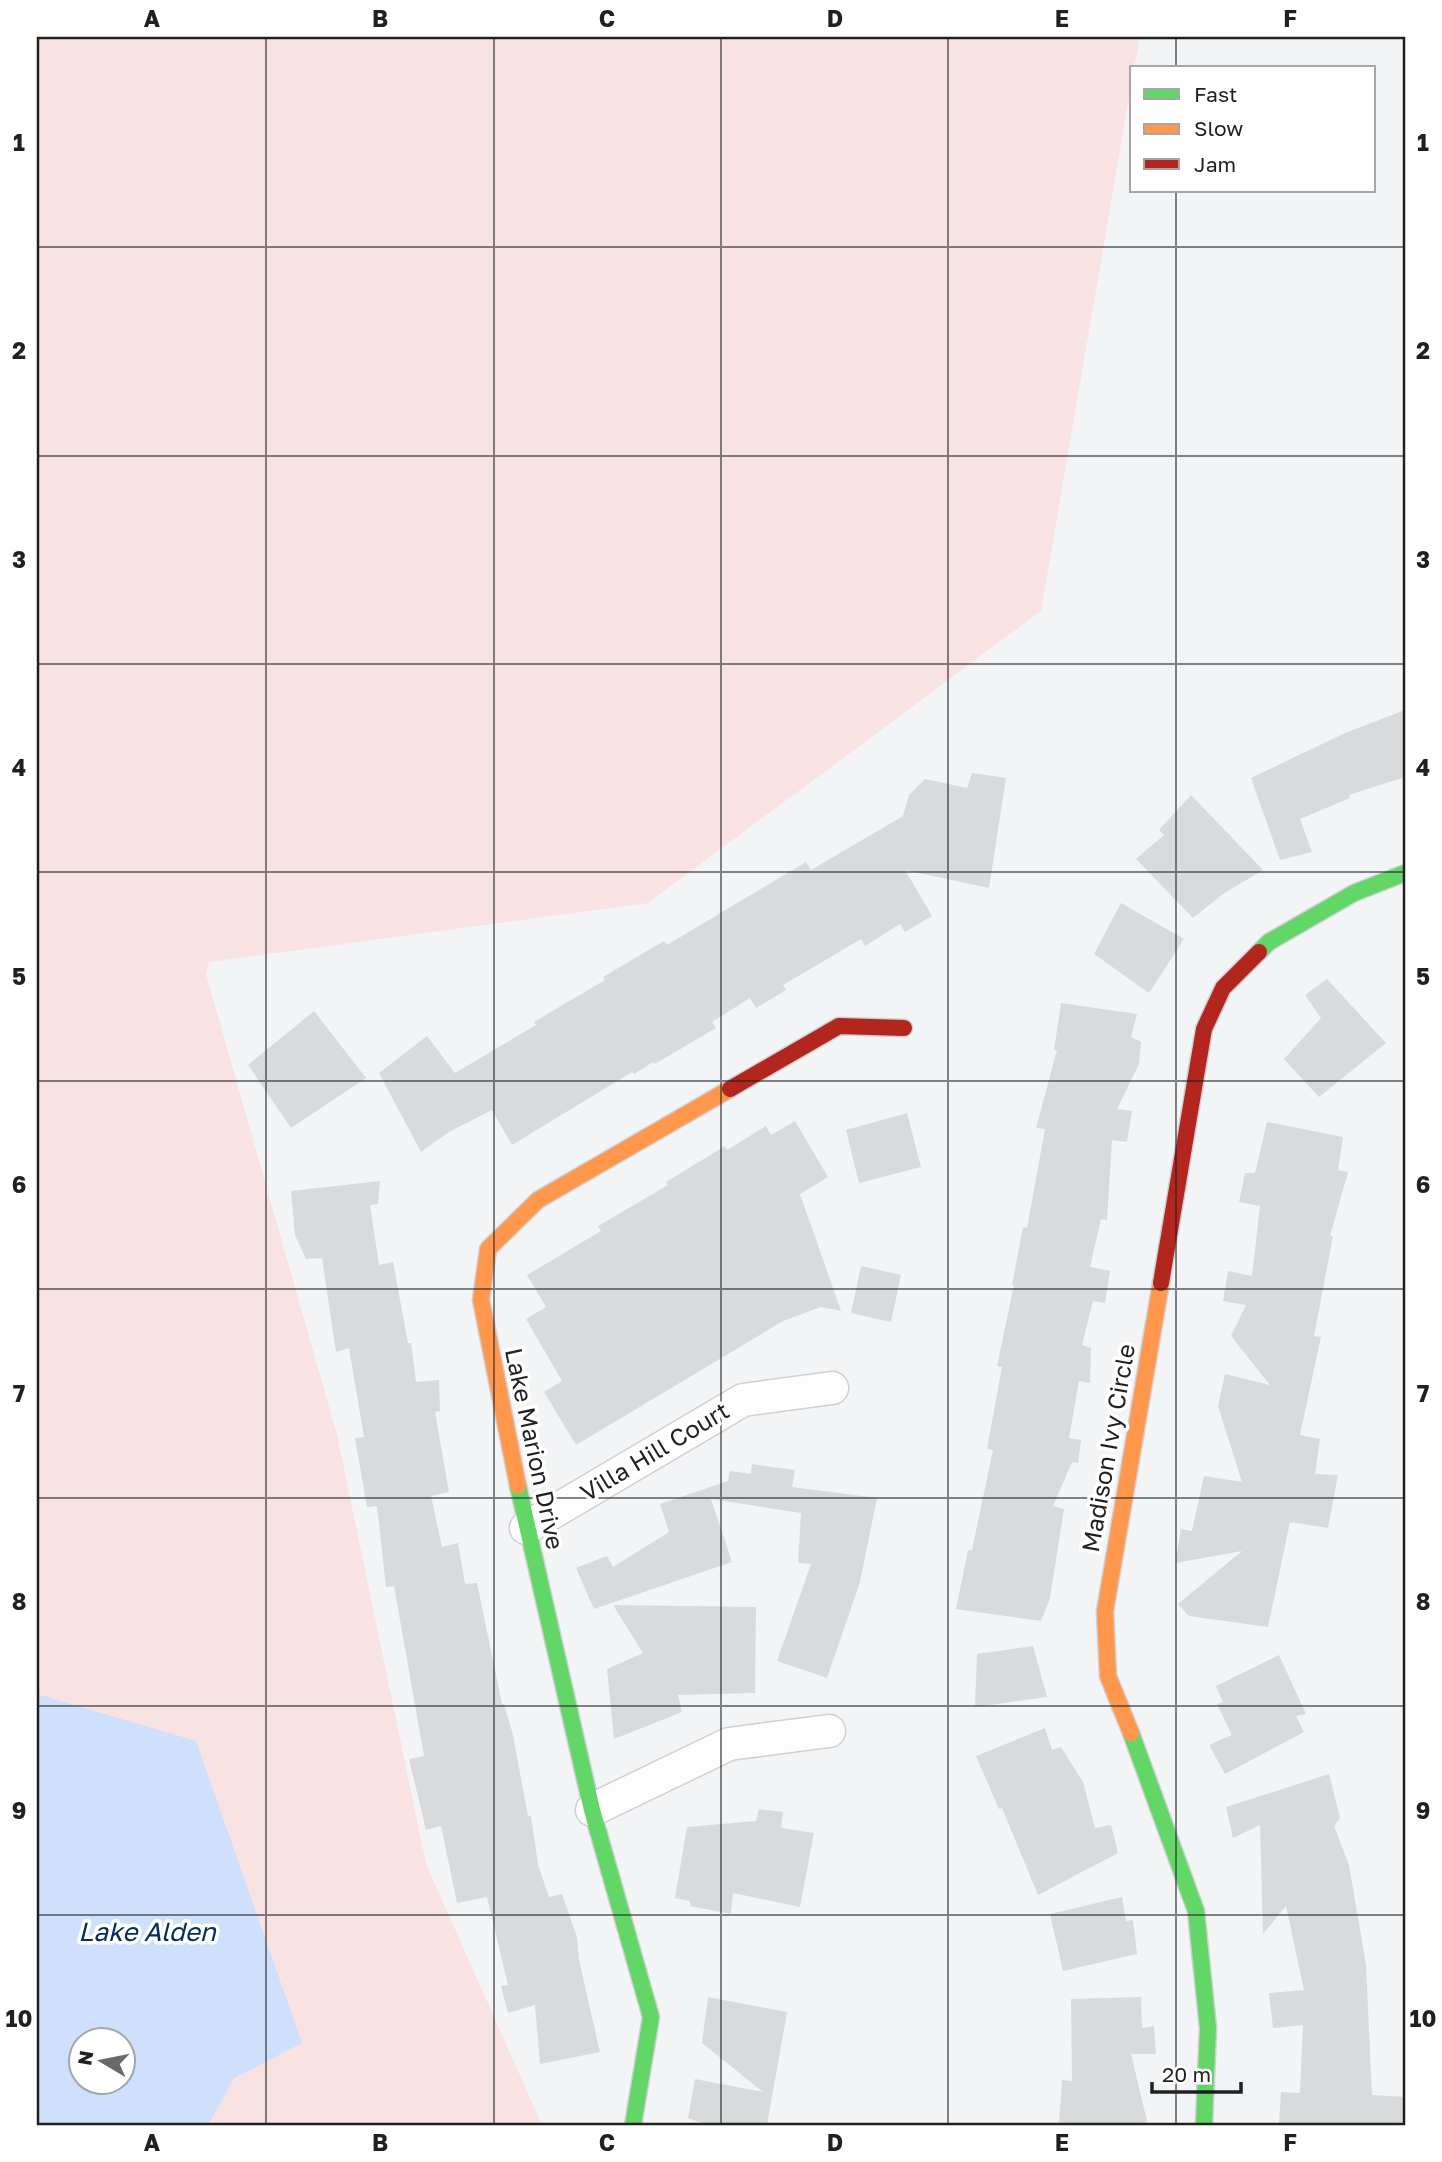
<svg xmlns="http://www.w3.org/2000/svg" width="1442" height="2162" font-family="'Golos Text',sans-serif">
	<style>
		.green { fill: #f8e2e2; fill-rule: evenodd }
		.water { fill: #cee0fb; fill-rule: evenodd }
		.building { fill: #d8dadb }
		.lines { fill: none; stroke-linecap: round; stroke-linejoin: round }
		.street-casing { stroke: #cfd0d2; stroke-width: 35 }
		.fast-casing { stroke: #cfd0d2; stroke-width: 19 }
		.slow-casing { stroke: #cfd0d2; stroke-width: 19 }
		.jam-casing { stroke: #cfd0d2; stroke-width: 19 }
		.street { stroke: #fdfdfe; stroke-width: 32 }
		.fast { stroke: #63d668; stroke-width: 16 }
		.slow { stroke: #ff974d; stroke-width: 16 }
		.jam { stroke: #b3261e; stroke-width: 16 }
		.grid { fill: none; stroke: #1f2022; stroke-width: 2; stroke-opacity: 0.55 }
		.labels { text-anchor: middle; stroke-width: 7; stroke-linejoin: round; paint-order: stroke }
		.street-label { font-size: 24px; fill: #1f2022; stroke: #fff }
		.water-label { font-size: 26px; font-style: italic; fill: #042d60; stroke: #fff }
		.neatline { fill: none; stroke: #1f2022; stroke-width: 2.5 }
		.grid-label { font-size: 23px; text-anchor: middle; font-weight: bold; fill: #1f2022 }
	</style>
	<rect width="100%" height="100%" fill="#f2f4f6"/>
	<path class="green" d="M37 37H1140L1134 68H1132V80L1041 611 648 903 209 962 206 974 337 1435 426 1864 542 2125H37ZM80 2039H122V2082H80Z"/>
	<path class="water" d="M37 1694 196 1741 302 2043 234 2078 208 2125H37ZM80 2039H122V2082H80Z"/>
	<path class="building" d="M1405 710V777L1349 795 1350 798 1300 819 1312 852 1280 860 1251 778 1345 733Z
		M972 773 1006 778 989 888 905 870 932 916 905 932 900 924 865 946 861 939 783 985 786 990 756 1008 750 998 712 1022 716 1028 655 1064 653 1062 634 1074 632 1072 512 1145 492 1110 449 1132 421 1152 379 1073 427 1036 455 1073 536 1025 534 1022 605 980 603 977 664 941 667 945 806 862 811 870 903 816 909 795 925 779 967 788Z
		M1191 795 1263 870 1223 894 1193 918 1136 859 1164 835 1159 830Z
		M1121 903 1184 939 1149 993 1094 954Z
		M1327 979 1386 1043 1319 1097 1284 1059 1321 1018 1305 995Z
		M1061 1003 1137 1014 1131 1037 1141 1042 1139 1064 1117 1109 1132 1111 1127 1142 1112 1140 1107 1220 1101 1219 1090 1267 1110 1271 1105 1303 1093 1301 1082 1345 1091 1348 1090 1383 1079 1381 1069 1438 1081 1440 1078 1463 1072 1462 1053 1506 1064 1509 1050 1598 1041 1621 956 1609 968 1550H972L993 1450 987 1449 1002 1367 997 1366 1014 1285H1012L1023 1227 1027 1228 1045 1129 1036 1128 1057 1050H1054Z
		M314 1011 366 1078 291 1128 248 1065Z
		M907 1113 921 1167 859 1183 846 1130Z
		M795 1121 828 1177 800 1194 841 1311 821 1307 783 1321 576 1445 544 1392 562 1381 526 1319 546 1307 527 1275 601 1231 598 1226 668 1185 666 1182 725 1146 727 1150 766 1126 771 1135Z
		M1267 1122 1343 1137 1338 1170 1348 1172 1330 1236H1333L1314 1336 1321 1337 1300 1435 1320 1439 1315 1474 1338 1475 1328 1528 1290 1522 1268 1627 1189 1616 1178 1604 1242 1551 1175 1563 1181 1529 1192 1531 1204 1476 1242 1482 1218 1406 1225 1374 1270 1385 1231 1336 1246 1305 1223 1301 1228 1271 1252 1276 1260 1206 1239 1202 1245 1173H1255Z
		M380 1181 378 1204 370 1205 379 1265 393 1262 408 1343H411L416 1382 439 1380 440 1411 435 1412 449 1492 431 1496 442 1547 458 1543 465 1584 477 1583 502 1704H504L513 1735 528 1816H531L538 1865 549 1897 562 1894 577 1937 579 1960 600 2052 540 2064 535 2005 508 2013 501 1986 508 1985 487 1897 457 1903 441 1826 426 1830 409 1759 424 1756 394 1586 386 1587 377 1506 367 1507 355 1438 364 1437 349 1348 336 1352 322 1258 306 1259 295 1235 291 1191Z
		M861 1266 901 1275 891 1322 851 1313Z
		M752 1464 795 1470 792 1487 877 1498 860 1582 827 1678 777 1661 811 1564 798 1563 801 1513 711 1499 732 1562 594 1609 576 1568 607 1556 613 1567 669 1532 660 1504 728 1481 730 1471 751 1474Z
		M613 1605 756 1607 755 1693 678 1695 682 1712 614 1739 607 1669 643 1653Z
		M1033 1646 1047 1697 975 1707 977 1654Z
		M1279 1655 1306 1714 1296 1716 1304 1732 1225 1774 1209 1745 1232 1735 1217 1704 1223 1702 1216 1686Z
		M1045 1728 1052 1750 1061 1747 1083 1782 1095 1828 1111 1825 1118 1853 1038 1895 1002 1808 999 1809 976 1756Z
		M1329 1774 1340 1818 1334 1826 1349 1865 1366 1965 1372 2095 1405 2097 1403 2125H1279L1281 2092 1300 2093 1303 2025 1273 2028 1269 1993 1304 1990 1286 1906 1263 1934 1260 1825 1233 1838 1226 1807Z
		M759 1809 783 1812 781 1828 814 1833 800 1907 733 1893 731 1914 690 1906V1901L675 1898 687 1827 756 1821Z
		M1122 1897 1126 1921 1133 1920 1137 1954 1063 1971 1050 1914Z
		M708 1997 787 2012 767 2125H707L688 2118 695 2079 763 2092 702 2043Z
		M1141 1997 1142 2028 1154 2026 1156 2054H1131L1148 2125H1059L1062 2080 1072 2081 1071 1999Z"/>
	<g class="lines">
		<g class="street-casing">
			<path id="street" d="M526 1528 743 1400 832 1388
				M592 1810 729 1744 829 1731"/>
		</g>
		<g class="fast-casing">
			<path id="fast" d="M1259 952 1269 942 1354 893 1405 873
				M518 1486 592 1810 651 2017 633 2125
				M1131 1733 1196 1911 1208 2028 1204 2125"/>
		</g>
		<g class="slow-casing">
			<path id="slow" d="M518 1486 481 1300 488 1249 538 1200 730 1089
				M1131 1733 1108 1676 1105 1611 1161 1283"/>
		</g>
		<g class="jam-casing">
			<path id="jam" d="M730 1089 839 1026 904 1028
				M1161 1283 1204 1029 1223 988 1259 952"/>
		</g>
		<use href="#street" class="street"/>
		<use href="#fast" class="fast"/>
		<use href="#slow" class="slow"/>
		<use href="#jam" class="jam"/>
	</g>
	<path class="grid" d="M266 37V2125M494 37V2125M721 37V2125M948 37V2125M1176 37V68M1176 191V2125M37 247H1405M37 456H1405M37 664H1405M37 872H1405M37 1081H1405M37 1289H1405M37 1498H1405M37 1706H1405M37 1915H1405"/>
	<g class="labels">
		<g class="street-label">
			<text transform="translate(1109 1448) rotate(-80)" y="8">Madison Ivy Circle</text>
			<text transform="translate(534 1449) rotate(78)" y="8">Lake Marion Drive</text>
			<text transform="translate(655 1452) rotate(-31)" y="8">Villa Hill Court</text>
		</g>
		<g class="water-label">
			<text x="147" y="1941">Lake Alden</text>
		</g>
	</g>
	<rect width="1442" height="2162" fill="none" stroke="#ffffff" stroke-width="77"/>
	<rect x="1130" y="66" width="245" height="126" fill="#ffffff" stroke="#a5a6a7" stroke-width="2"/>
	<rect x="1144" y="89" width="35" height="10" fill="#63d668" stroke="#a5a6a7" stroke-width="2"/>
	<text x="1194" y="102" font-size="21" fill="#1f2022">Fast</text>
	<rect x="1144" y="124" width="35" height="10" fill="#ff974d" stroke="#a5a6a7" stroke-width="2"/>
	<text x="1194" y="136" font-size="21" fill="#1f2022">Slow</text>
	<rect x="1144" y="159" width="35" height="10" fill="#b3261e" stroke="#a5a6a7" stroke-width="2"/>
	<text x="1194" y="172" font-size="21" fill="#1f2022">Jam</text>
	<g transform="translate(102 2061) rotate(280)"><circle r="33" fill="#ffffff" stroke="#a5a6a7" stroke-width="2"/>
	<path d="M0-5L12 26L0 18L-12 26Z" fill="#696a6c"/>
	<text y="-10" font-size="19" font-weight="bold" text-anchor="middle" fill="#1f2022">N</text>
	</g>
	<path d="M1152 2082v10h89v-10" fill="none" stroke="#1f2022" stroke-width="3.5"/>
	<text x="1162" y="2082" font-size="21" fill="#1f2022" stroke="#ffffff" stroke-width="5" paint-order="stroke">20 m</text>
	<rect x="38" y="38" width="1366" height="2086" class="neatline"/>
	<g class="grid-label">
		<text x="152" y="27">A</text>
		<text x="380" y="27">B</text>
		<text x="607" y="27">C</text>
		<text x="835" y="27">D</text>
		<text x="1062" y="27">E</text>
		<text x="1290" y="27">F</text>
		<text x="19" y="151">1</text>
		<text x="1423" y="151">1</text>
		<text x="19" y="359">2</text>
		<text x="1423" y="359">2</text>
		<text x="19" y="568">3</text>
		<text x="1423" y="568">3</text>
		<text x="19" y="776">4</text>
		<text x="1423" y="776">4</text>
		<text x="19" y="985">5</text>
		<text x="1423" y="985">5</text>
		<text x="19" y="1193">6</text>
		<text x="1423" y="1193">6</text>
		<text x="19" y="1402">7</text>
		<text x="1423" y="1402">7</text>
		<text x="19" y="1610">8</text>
		<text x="1423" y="1610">8</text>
		<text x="19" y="1819">9</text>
		<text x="1423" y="1819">9</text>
		<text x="19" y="2027">10</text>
		<text x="1423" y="2027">10</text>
		<text x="152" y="2151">A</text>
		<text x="380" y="2151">B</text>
		<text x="607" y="2151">C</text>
		<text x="835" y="2151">D</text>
		<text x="1062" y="2151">E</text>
		<text x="1290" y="2151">F</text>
	</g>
</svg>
